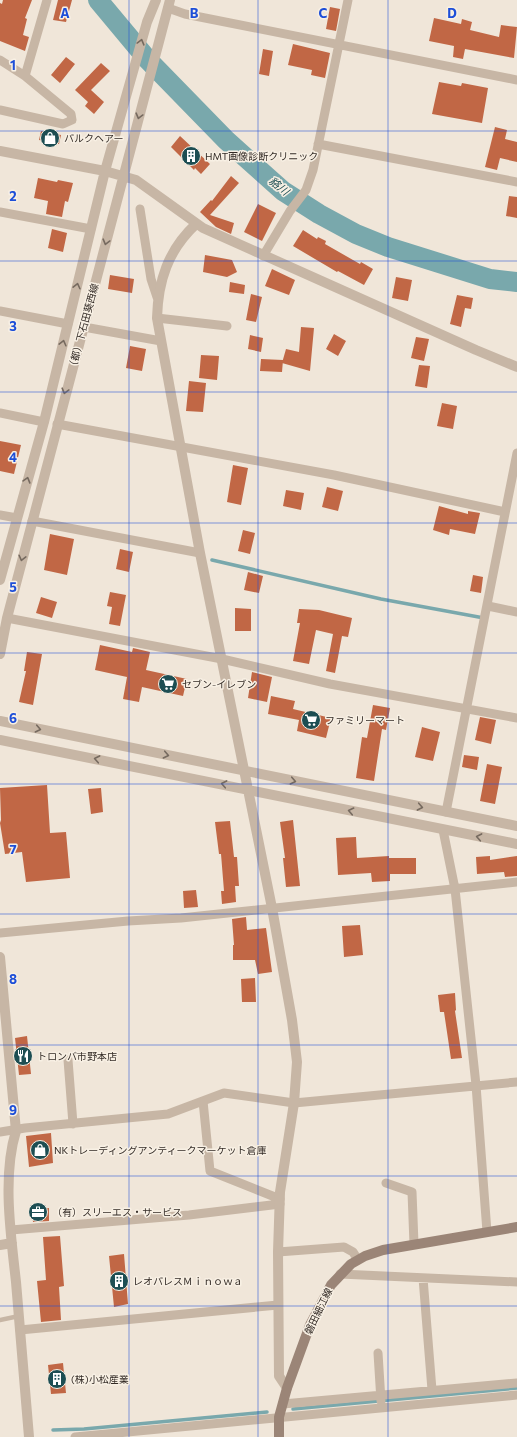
<svg xmlns="http://www.w3.org/2000/svg" width="517" height="1437" font-family="Commissioner,'Noto Sans JP',sans-serif">
	<style>
		.lines { fill: none; stroke-linecap: round; stroke-linejoin: round }
		.stream { stroke: #79a8ac; stroke-width: 3.5 }
		.river { stroke: #79a8ac; stroke-width: 20 }
		.building { fill: #c16745 }
		.service { stroke: #c7b6a5; stroke-width: 4.5 }
		.minor { stroke: #c7b6a5; stroke-width: 9 }
		.tertiary { stroke: #c7b6a5; stroke-width: 10 }
		.secondary { stroke: #9b8577; stroke-width: 10 }
		.oneway { stroke: #766a5f }
		.grid { fill: none; stroke: #1d4ed8; stroke-width: 1; stroke-opacity: 0.55 }
		.labels { text-anchor: middle; stroke-width: 3; stroke-linejoin: round; paint-order: stroke }
		.poi-label { font-size: 10px; fill: #332b26; stroke: #f8f0e4; text-anchor: start }
		.street-label { font-size: 10px; fill: #332b26; stroke: #f8f0e4 }
		.water-label { font-size: 11px; font-style: italic; fill: #1d4e53; stroke: #f8f0e4 }
		.grid-label { font-size: 13px; text-anchor: middle; font-weight: bold; fill: #1d4ed8; stroke: #f8f0e4; stroke-width: 3; stroke-linejoin: round; paint-order: stroke }
	</style>
	<rect width="100%" height="100%" fill="#f0e6d9"/>
	<g class="lines">
		<path class="stream" d="M212 560 381 599 484 618
			M293 1409 517 1388
			M53 1430 84 1429 267 1412"/>
		<path class="river" d="M98 0 148 60 226 140 283 191 319 214 356 234 388 247 490 279 517 282"/>
	</g>
	<path class="building" d="M3 0H32L25 18 27 19 23 35 29 37 25 51 0 41V3L2 4Z
		M58 0H72L66 22 53 20Z
		M330 7 340 9 336 31 326 29Z
		M434 18 461 24 462 19 472 22 470 30 499 37 501 25 517 27 514 58 465 49 463 59 453 57 454 46 429 41Z
		M293 44 330 53 325 78 311 75 312 70 288 65Z
		M263 49 273 51 269 76 259 74Z
		M66 57 75 64 60 83 51 75Z
		M101 63 110 71 91 90 104 102 94 114 85 106 88 102 75 90Z
		M439 82 461 86 462 83 488 88 482 123 432 114Z
		M495 127 507 130 505 139 517 142V162L500 158 497 170 485 167Z
		M41 131 61 135 59 144 39 140Z
		M180 136 210 164 201 174 195 168 194 170 171 147Z
		M231 176 239 183 210 215 234 223 231 234 216 227 200 212 211 200 212 201Z
		M38 178 57 182 58 180 73 183 68 202 65 201 62 217 46 214 48 201 34 198Z
		M509 196 517 197V218L506 216Z
		M258 204 276 213 262 241 244 232Z
		M52 229 67 233 63 252 48 248Z
		M303 230 317 239 318 237 326 241 325 244 360 264 361 262 373 269 364 285 338 271 337 272 293 246Z
		M205 255 232 260 237 272 227 277 203 272Z
		M272 269 295 280 289 295 265 286Z
		M110 275 134 279 132 293 108 289Z
		M396 277 412 280 408 301 392 298Z
		M230 282 245 285 244 294 229 292Z
		M251 294 262 297 256 322 246 320Z
		M457 295 473 298 471 309 465 308 461 327 450 324Z
		M301 327 314 328 310 371 282 363 286 349 299 352Z
		M334 334 346 341 338 356 326 349Z
		M250 335 263 338 261 352 248 349Z
		M416 337 429 339 424 361 411 358Z
		M130 346 146 349 142 371 126 368Z
		M201 355 219 356 217 380 199 378Z
		M261 359 283 360 282 372 260 371Z
		M419 365 430 366 427 388 415 386Z
		M189 381 206 383 203 412 186 411Z
		M442 403 457 406 453 429 437 426Z
		M0 441 21 445 14 474 0 471Z
		M233 465 248 468 241 505 227 502Z
		M327 487 343 491 338 511 322 507Z
		M286 490 304 493 301 510 283 506Z
		M439 506 468 514V511L480 513 475 534 450 529 449 535 433 530Z
		M243 530 255 533 250 554 238 551Z
		M50 534 74 539 67 575 44 570Z
		M120 549 133 552 129 572 116 569Z
		M248 572 263 576 259 593 244 590Z
		M473 575 483 577 481 593 470 591Z
		M110 592 126 595 120 626 109 624 112 607 107 606Z
		M41 597 57 602 52 618 36 613Z
		M235 608 251 609V631H235Z
		M299 609 319 610 352 618 348 637 342 636 335 673 326 671 333 634 316 630 309 664 293 661 300 623H297Z
		M100 645 132 652 133 648 150 652 146 670 187 679 183 696 142 687 139 702 123 699 127 677 95 670Z
		M27 652 42 654 33 705 19 702 26 671H24Z
		M252 672 272 677 267 702 248 698Z
		M271 696 295 701 293 709 331 718 326 738 297 731 299 720 268 714Z
		M373 705 390 708 386 730 382 729 374 781 356 778 362 737 367 738Z
		M480 717 496 720 491 744 475 740Z
		M422 727 440 732 433 761 415 757Z
		M464 755 479 757 477 770 462 767Z
		M487 764 502 767 495 804 480 801Z
		M47 785 50 833 66 832 70 878 26 882 22 852 5 854 0 823 1 820 0 788Z
		M101 788 103 812 91 814 88 789Z
		M293 820 300 886 286 887 283 858H285L280 822Z
		M230 821 234 857H237L239 886H235L236 902 222 904 221 891H224L221 854H219L215 822Z
		M356 837 357 858 389 856V858H416V874H390V881L372 882 371 873 338 875 336 838Z
		M490 856V860L517 856V876L505 877 504 872 477 874 476 857Z
		M196 890 198 907 184 908 183 891Z
		M246 917 247 930 266 928 272 972 258 974 255 960H233V945H234L232 919Z
		M360 925 363 955 344 957 342 926Z
		M255 978 256 1002H242L241 979Z
		M455 993 456 1010 455 1011 462 1058 451 1059 444 1012H440L438 995Z
		M27 1036 31 1074 19 1075 15 1038Z
		M51 1133 53 1163 29 1167 26 1136Z
		M49 1208V1221L33 1222 32 1209Z
		M60 1236 64 1286 59 1287 61 1320 41 1322 37 1281 46 1280 43 1237Z
		M124 1254 128 1304 114 1307 109 1256Z
		M63 1363 66 1393 51 1394 48 1365Z"/>
	<g class="lines">
		<path class="service" d="M0 1320 19 1316"/>
		<path class="minor" d="M168 8 185 14 517 80
			M0 60 25 76 71 114 72 120 63 124 0 110
			M25 76 47 0
			M318 144 517 182
			M140 209 151 279 157 297
			M0 212 91 229
			M263 256 290 211 306 190 313 170 348 0
			M0 311 68 324
			M157 318 227 326
			M84 327 161 341
			M0 413 44 422
			M57 424 334 475 505 512
			M0 515 17 518
			M32 521 200 553
			M488 606 517 612
			M7 618 222 659 330 684 517 718
			M446 812 517 453
			M443 830 455 889 476 1085 487 1232
			M0 933 128 921 181 918 517 882
			M68 1060 73 1124
			M203 1101 210 1171 280 1199
			M0 1132 25 1128 168 1114 224 1093 294 1103 517 1082
			M386 1183 412 1192 414 1244
			M11 1230 189 1215 280 1204
			M278 1252 344 1247 353 1252 358 1260
			M340 1274 517 1282
			M423 1278 432 1390
			M20 1330 278 1305
			M378 1353 381 1401
			M283 1404 517 1383
			M75 1437 517 1395"/>
		<path class="tertiary" d="M0 151 105 171 136 180 203 228 476 350 517 367
			M196 224C168 250 158 281 157 318L200 553 272 908 292 1020 297 1062 294 1103 280 1192 278 1252 279 1376 287 1388
			M0 580 44 422 105 171 147 22 156 0
			M0 654 7 618 170 0
			M0 721 517 826
			M0 740 517 844
			M0 957 16 1131C2 1176 11 1236 16 1282 20 1334 25 1385 29 1437
			M0 1245 12 1243"/>
		<path class="secondary" d="M279 1437V1417L287 1388 310 1325 331 1285 351 1264 365 1256 383 1250 517 1227"/>
	</g>
	<defs><path id="oneway-chevron" d="M-2-3.5L2.5 0L-2 3.5" fill="none" stroke-width="1.6" stroke-linecap="round" stroke-linejoin="round"/></defs>
	<g class="oneway">
		<use href="#oneway-chevron" transform="translate(141 42) rotate(-75)"/>
		<use href="#oneway-chevron" transform="translate(139 116) rotate(105)"/>
		<use href="#oneway-chevron" transform="translate(106 242) rotate(105)"/>
		<use href="#oneway-chevron" transform="translate(77 286) rotate(-77)"/>
		<use href="#oneway-chevron" transform="translate(63 343) rotate(-76)"/>
		<use href="#oneway-chevron" transform="translate(65 391) rotate(105)"/>
		<use href="#oneway-chevron" transform="translate(27 480) rotate(-74)"/>
		<use href="#oneway-chevron" transform="translate(22 558) rotate(104)"/>
		<use href="#oneway-chevron" transform="translate(38 729) rotate(12)"/>
		<use href="#oneway-chevron" transform="translate(166 755) rotate(12)"/>
		<use href="#oneway-chevron" transform="translate(97 759) rotate(-169)"/>
		<use href="#oneway-chevron" transform="translate(293 781) rotate(12)"/>
		<use href="#oneway-chevron" transform="translate(224 784) rotate(-169)"/>
		<use href="#oneway-chevron" transform="translate(420 807) rotate(11)"/>
		<use href="#oneway-chevron" transform="translate(351 811) rotate(-168)"/>
		<use href="#oneway-chevron" transform="translate(479 837) rotate(-169)"/>
	</g>
	<path class="grid" d="M129 0V1437M258 0V1437M388 0V1437M0 131H517M0 261H517M0 392H517M0 523H517M0 653H517M0 784H517M0 914H517M0 1045H517M0 1176H517M0 1306H517"/>
	<defs>
		<g id="shop-disc" transform="scale(1)"><circle r="9.5" fill="#1d4e53" stroke="#f8f0e4"/><path d="M-5-2.5h2.3a2.7 3.5 0 0 1 5.4 0H5L5.5 6h-11ZM-1.5-2.5h3a1.5 2.3 0 0 0-3 0Z" fill="#fff"/></g>
		<g id="building-disc" transform="scale(1)"><circle r="9.5" fill="#1d4e53" stroke="#f8f0e4"/><path d="M-4-6H4V6H1V3H-1V6H-4ZM-2.5-4.3h1.7v1.8h-1.7ZM.8-4.3h1.7v1.8H.8ZM-2.5-1h1.7V.8h-1.7ZM.8-1h1.7V.8H.8Z" fill="#fff"/></g>
		<g id="supermarket-disc" transform="scale(1)"><circle r="9.5" fill="#1d4e53" stroke="#f8f0e4"/><path d="M-6-5.5h2.5l.6 2H6L4.5 2H-2.5L-4.4-4H-6ZM-1.5 3.2a1.3 1.3 0 1 0 .1 0ZM3 3.2a1.3 1.3 0 1 0 .1 0Z" fill="#fff"/></g>
		<g id="restaurant-disc" transform="scale(1)"><circle r="9.5" fill="#1d4e53" stroke="#f8f0e4"/><path d="M-5-6h1v4h1v-4h1v4h1v-4h1v5L-1.5 .5V6h-2V.5L-5-1ZM5-6V6H3V1.5H1.5Q1.5-4 5-6Z" fill="#fff"/></g>
		<g id="office-disc" transform="scale(1)"><circle r="9.5" fill="#1d4e53" stroke="#f8f0e4"/><path d="M-6-3h4V-5.5h4V-3h4V5H-6ZM-1-4.5V-3h2v-1.5ZM-6 0V1H6V0Z" fill="#fff"/></g>
	</defs>
	<g fill-rule="evenodd">
		<use href="#shop-disc" x="50" y="138"/>
		<use href="#building-disc" x="191" y="156"/>
		<use href="#supermarket-disc" x="168" y="684"/>
		<use href="#supermarket-disc" x="311" y="720"/>
		<use href="#restaurant-disc" x="23" y="1056"/>
		<use href="#shop-disc" x="40" y="1150"/>
		<use href="#office-disc" x="38" y="1212"/>
		<use href="#building-disc" x="119" y="1281"/>
		<use href="#building-disc" x="57" y="1379"/>
	</g>
	<g class="labels">
		<g class="poi-label">
			<text x="64" y="142">パルクヘアー</text>
			<text x="205" y="160">HMT画像診断クリニック</text>
			<text x="182" y="688">セブン-イレブン</text>
			<text x="325" y="724">ファミリーマート</text>
			<text x="37" y="1060">トロンバ市野本店</text>
			<text x="54" y="1154">NKトレーディングアンティークマーケット倉庫</text>
			<text x="52" y="1216">（有）スリーエス・サービス</text>
			<text x="133" y="1285">レオパレスＭｉｎｏｗａ</text>
			<text x="71" y="1383">(株)小松産業</text>
		</g>
		<g class="street-label">
			<text transform="translate(83 327) rotate(-75)" y="4">（都）下石田葵西線</text>
			<text transform="translate(318 1311) rotate(-64)" y="4">磐田細江線</text>
		</g>
		<g class="water-label">
			<text transform="translate(279 186) rotate(39)" y="4">貉川</text>
		</g>
	</g>
	<g class="grid-label">
		<text x="65" y="18">A</text>
		<text x="194" y="18">B</text>
		<text x="323" y="18">C</text>
		<text x="452" y="18">D</text>
		<text x="13" y="70">1</text>
		<text x="13" y="201">2</text>
		<text x="13" y="331">3</text>
		<text x="13" y="462">4</text>
		<text x="13" y="592">5</text>
		<text x="13" y="723">6</text>
		<text x="13" y="854">7</text>
		<text x="13" y="984">8</text>
		<text x="13" y="1115">9</text>
	</g>
</svg>
